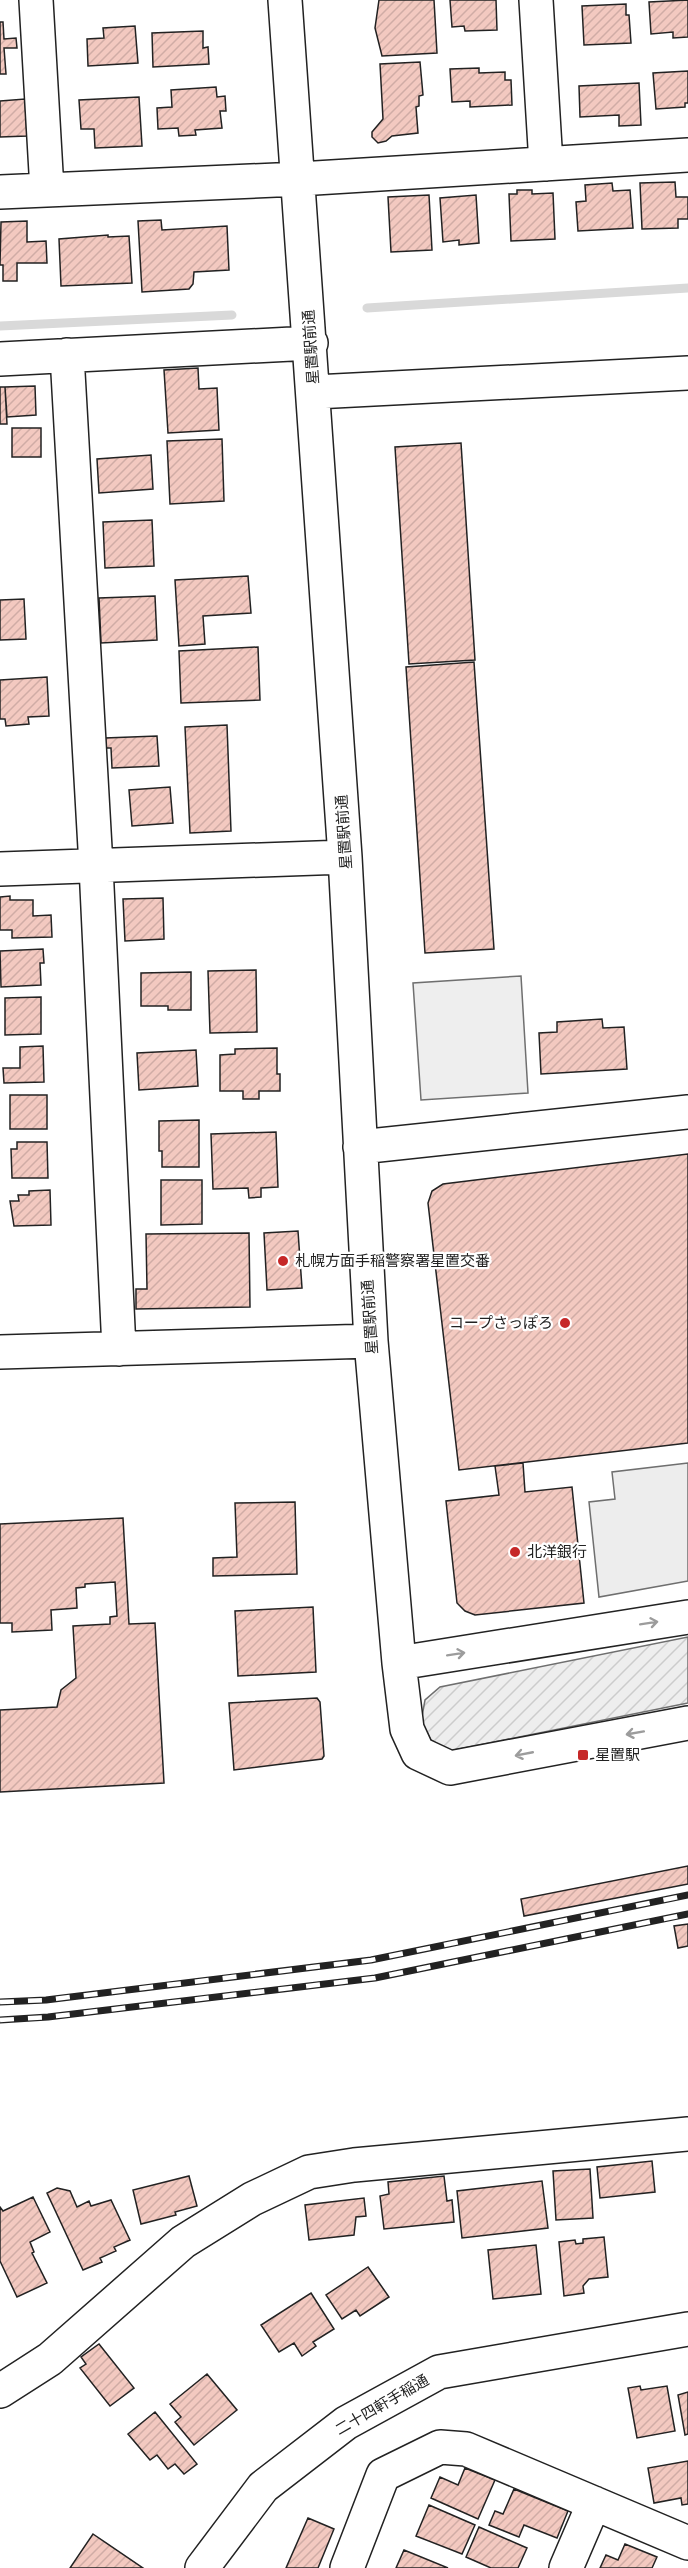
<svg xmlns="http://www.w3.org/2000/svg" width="688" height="2568" font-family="'Playfair Display','Noto Sans JP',serif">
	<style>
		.park { fill: #eee; stroke: #6f6f6f; stroke-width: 1.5 }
		.garden { fill: url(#garden-furrows); stroke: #6f6f6f; stroke-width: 1.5 }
		.parking { fill: #ededed; stroke: #6f6f6f; stroke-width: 1.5 }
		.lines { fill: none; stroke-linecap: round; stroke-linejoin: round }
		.stream { stroke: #d9d9d9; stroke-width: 9 }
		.building { fill: url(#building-hatch); stroke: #222; stroke-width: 1.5 }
		.minor-casing { stroke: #222; stroke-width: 36 }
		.minor { stroke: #fff; stroke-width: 33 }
		.rail-casing { stroke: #222; stroke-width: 7 }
		.rail { stroke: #fff; stroke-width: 4.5; stroke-dasharray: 14; stroke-linecap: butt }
		.oneway { stroke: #9c9c9c }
		.poi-dot { fill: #c62828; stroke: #fff; stroke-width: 2 }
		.labels { text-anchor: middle; stroke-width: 4.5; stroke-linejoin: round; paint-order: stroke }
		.street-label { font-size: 15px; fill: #222; stroke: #fff }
		.poi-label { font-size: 15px; fill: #222; stroke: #fff; text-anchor: start }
	</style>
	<defs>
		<pattern id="garden-furrows" width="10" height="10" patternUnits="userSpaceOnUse" patternTransform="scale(1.5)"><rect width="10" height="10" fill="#eee"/><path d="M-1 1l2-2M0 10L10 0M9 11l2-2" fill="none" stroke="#ccc"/></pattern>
		<pattern id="building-hatch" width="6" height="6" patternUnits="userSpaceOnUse" patternTransform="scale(1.5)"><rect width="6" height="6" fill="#f3c9c0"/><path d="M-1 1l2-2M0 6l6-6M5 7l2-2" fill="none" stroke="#d0aca5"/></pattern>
	</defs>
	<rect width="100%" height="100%" fill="#fff"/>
	<path class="park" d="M521 976 528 1093 421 1100 413 983Z"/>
	<path class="garden" d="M688 1637V1703L449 1751 431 1740 421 1722 425 1700 440 1687Z"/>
	<path class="parking" d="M688 1463V1581L599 1597 589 1502 615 1499 612 1472Z"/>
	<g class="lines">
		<path class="stream" d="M367 308 688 288
			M0 326 232 315"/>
	</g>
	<path class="building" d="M379 0H434L437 53 382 56 375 28Z
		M450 0H496L497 30 465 31 464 26 452 27Z
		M688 0V37L673 38V32L651 34 649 2Z
		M626 4V15H629L631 43 584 45 582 6Z
		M0 22H3L4 39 16 38 17 48H4L6 74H0Z
		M135 26 138 63 88 66 87 39 104 38 103 28Z
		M203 31V48L208 47 209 64 153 67 152 33Z
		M420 62 423 95 419 96V106L416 107 418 133 392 136 386 141 378 143 372 137V132L383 119 380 64Z
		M479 68V73L505 72V80H511L512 105 470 107V101L452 102 450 69Z
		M688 71V103H685V107L656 109 653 73Z
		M639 83 641 125 619 126V115L580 117 579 86Z
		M216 87 217 97 225 96 226 111H220L222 128 195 130 196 135 179 136 178 128 158 129 157 108 172 107 171 90Z
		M139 97 142 146 95 148 94 129H81L79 100Z
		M25 99 27 136 0 137V101Z
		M675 182 676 197H688V219H678V228L642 229 640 183Z
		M612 183 613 191 630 190 633 228 578 231 576 202 586 201 585 185Z
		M517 190H532V194L553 193 555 239 511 241 509 194H517Z
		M429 195 432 250 391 252 388 197Z
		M476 195 479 243 459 245V240L443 242 440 198Z
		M161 220 162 230 227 226 229 270 194 272 193 284 189 289 142 292 138 221Z
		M27 221V242L46 241 47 263H17V281H3V265H0L1 222Z
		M108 235V237L129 236 132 283 61 286 59 239Z
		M198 368 199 389 217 388 219 430 168 433 164 370Z
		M35 386 36 415 7 417 5 387Z
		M0 387H5L7 424H0Z
		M12 428H41V457H12Z
		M222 439 224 501 170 504 167 441Z
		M461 443 475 660 409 664 395 447Z
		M151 455 153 489 99 493 97 459Z
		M152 520 154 566 105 568 103 522Z
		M248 576 251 613 203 616 205 644 179 646 175 580Z
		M155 596 157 640 101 643 99 598Z
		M24 599 26 639 0 640V600Z
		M258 647 260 700 181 703 179 651Z
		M474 662 494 949 425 953 406 667Z
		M47 677 49 716 28 717 29 724 6 726 5 719H0V680Z
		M227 725 231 831 190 833 185 727Z
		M157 736 159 766 112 768 111 748H105V738Z
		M170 787 173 823 132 826 129 790Z
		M10 896V900H33V916L51 915 52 937 12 938V930H0V897Z
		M163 898 164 939 125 941 123 899Z
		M43 949 44 963H40L41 985 1 987 0 951Z
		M256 970 257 1032 210 1033 208 971Z
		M191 972V1010H168V1006H141V973Z
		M41 997V1034L5 1035V998Z
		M602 1019 603 1028 624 1027 627 1069 541 1074 539 1033 557 1032V1022Z
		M43 1046 44 1082 4 1083 3 1068H20V1047Z
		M277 1048V1074H280V1091H259V1099H243V1091H220V1055L235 1054V1049Z
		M196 1050 198 1086 139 1090 137 1053Z
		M10 1095H47V1129H10Z
		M199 1120V1167H162V1151H159V1121Z
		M276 1132 278 1187 261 1188V1197L249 1198 248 1188 213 1189 211 1134Z
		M17 1142H47L48 1178H12L11 1149H17Z
		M688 1154V1443L459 1470 428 1203 432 1191 443 1184Z
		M161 1180H202V1224L161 1225Z
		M50 1190 51 1225 14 1226 10 1201H19L18 1195H29V1191Z
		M298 1231 302 1288 267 1290 264 1233Z
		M249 1233 250 1307 136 1309V1289H147L146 1234Z
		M523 1463 525 1492 572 1487 584 1603 475 1615 465 1611 457 1603 446 1501 499 1495 495 1466Z
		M295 1502 297 1574 213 1576V1558L237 1557 235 1503Z
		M123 1518 129 1624 155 1623 164 1783 0 1792V1710L57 1707 61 1690 76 1678 73 1626 110 1624V1617L117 1616 115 1582 85 1584V1587L76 1588 77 1608 51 1610 52 1630 12 1632V1623H0V1524Z
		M313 1607 316 1672 238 1676 235 1611Z
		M317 1698 320 1702 324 1756 322 1759 234 1770 229 1703Z
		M688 1866V1884L524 1916 521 1899Z
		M688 1924V1946L678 1948 674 1926Z
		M652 2161 655 2192 600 2198 597 2167Z
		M590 2169 593 2218 556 2220 553 2171Z
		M189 2176 197 2206 175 2212 176 2215 141 2224 133 2190Z
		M444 2176 447 2201 452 2200 454 2222 384 2229 380 2196 389 2194 388 2182Z
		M542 2181 548 2228 462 2238 457 2191Z
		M57 2188 70 2191 77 2207 89 2201 91 2206 111 2200 130 2240 114 2247 116 2251 100 2258 102 2262 83 2270 47 2193Z
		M33 2197 50 2232 30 2242 34 2252 32 2253 47 2283 17 2297 0 2261V2207L3 2211Z
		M364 2198 366 2216 356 2217 354 2235 309 2240 305 2205Z
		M604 2237 608 2277 589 2279 583 2286 584 2293 564 2296 559 2242 575 2240 576 2244 583 2243V2239Z
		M536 2245 541 2294 493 2299 488 2250Z
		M368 2267 389 2297 360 2316 356 2310 342 2319 326 2295Z
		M311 2293 334 2329 313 2342 316 2346 302 2356 294 2343 279 2352 261 2325Z
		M99 2344 134 2388 110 2406 80 2368 86 2364 81 2357Z
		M207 2374 237 2410 194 2445 175 2422 181 2417 170 2404Z
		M640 2386 641 2390 667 2386 675 2431 637 2438 628 2388Z
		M688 2392V2434L685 2435 678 2395Z
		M155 2412 197 2464 184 2474 175 2464 168 2469 157 2455 150 2460 128 2434Z
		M688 2461V2504L682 2505 681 2498 654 2503 648 2468Z
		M465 2468 495 2480 478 2519 431 2498 440 2477 458 2485Z
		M514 2489 568 2511 557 2538 524 2525 519 2537 489 2525 495 2511 503 2514Z
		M429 2505 475 2525 462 2554 416 2536Z
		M308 2518 334 2529 318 2568H286Z
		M479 2527 527 2548 518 2568H491L466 2557Z
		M93 2534 143 2568H70Z
		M625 2544 657 2557 652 2568H600L606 2555 618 2560Z
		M404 2550 448 2568H396Z"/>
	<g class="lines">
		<g class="minor-casing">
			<path id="minor" d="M36 0 47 190
				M285 0 345 857 371 1341 399 1663 407 1729 418 1753 450 1768 688 1723
				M536 0 546 164
				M0 192 299 179 688 155
				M67 355 96 866 119 1349
				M0 359 311 343
				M315 392 688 373
				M0 869 345 857
				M360 1147 688 1112
				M0 1352 371 1341
				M399 1663 688 1617
				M0 2391 50 2359 183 2242 252 2199 309 2172 354 2165 688 2134
				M202 2568 263 2487 346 2423 439 2372 688 2329
				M347 2568 383 2475 440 2447 466 2449 688 2543
				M566 2568 594 2503"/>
		</g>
		<use href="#minor" class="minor"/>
		<g class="rail-casing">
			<path id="rail" d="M0 2002 46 2000 371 1960 688 1895
				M0 2020 48 2017 375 1978 688 1914"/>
		</g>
		<use href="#rail" class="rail"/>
	</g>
	<defs><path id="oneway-shaft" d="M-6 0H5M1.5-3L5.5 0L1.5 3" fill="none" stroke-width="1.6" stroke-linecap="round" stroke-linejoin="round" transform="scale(1.5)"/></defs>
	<g class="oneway">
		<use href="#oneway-shaft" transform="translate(649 1623) rotate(-9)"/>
		<use href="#oneway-shaft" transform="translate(456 1654) rotate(-9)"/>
		<use href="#oneway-shaft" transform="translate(635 1733) rotate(170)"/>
		<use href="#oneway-shaft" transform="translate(524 1754) rotate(169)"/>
	</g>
	<g class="poi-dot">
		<circle cx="283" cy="1261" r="6"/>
		<circle cx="565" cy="1323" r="6"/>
		<circle cx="515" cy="1552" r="6"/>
		<rect x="577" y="1749" width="12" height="12" rx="3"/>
	</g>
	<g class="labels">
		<g class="street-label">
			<text transform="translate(311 347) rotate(-94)" y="5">星置駅前通</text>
			<text transform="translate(344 832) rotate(-94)" y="5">星置駅前通</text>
			<text transform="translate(370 1317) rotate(-94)" y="5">星置駅前通</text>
			<text transform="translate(382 2405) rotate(-30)" y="5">二十四軒手稲通</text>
		</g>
		<g class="poi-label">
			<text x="295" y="1266">札幌方面手稲警察署星置交番</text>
			<text x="553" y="1328" text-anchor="end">コープさっぽろ</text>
			<text x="527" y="1557">北洋銀行</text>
			<text x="595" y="1760">星置駅</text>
		</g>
	</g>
</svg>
